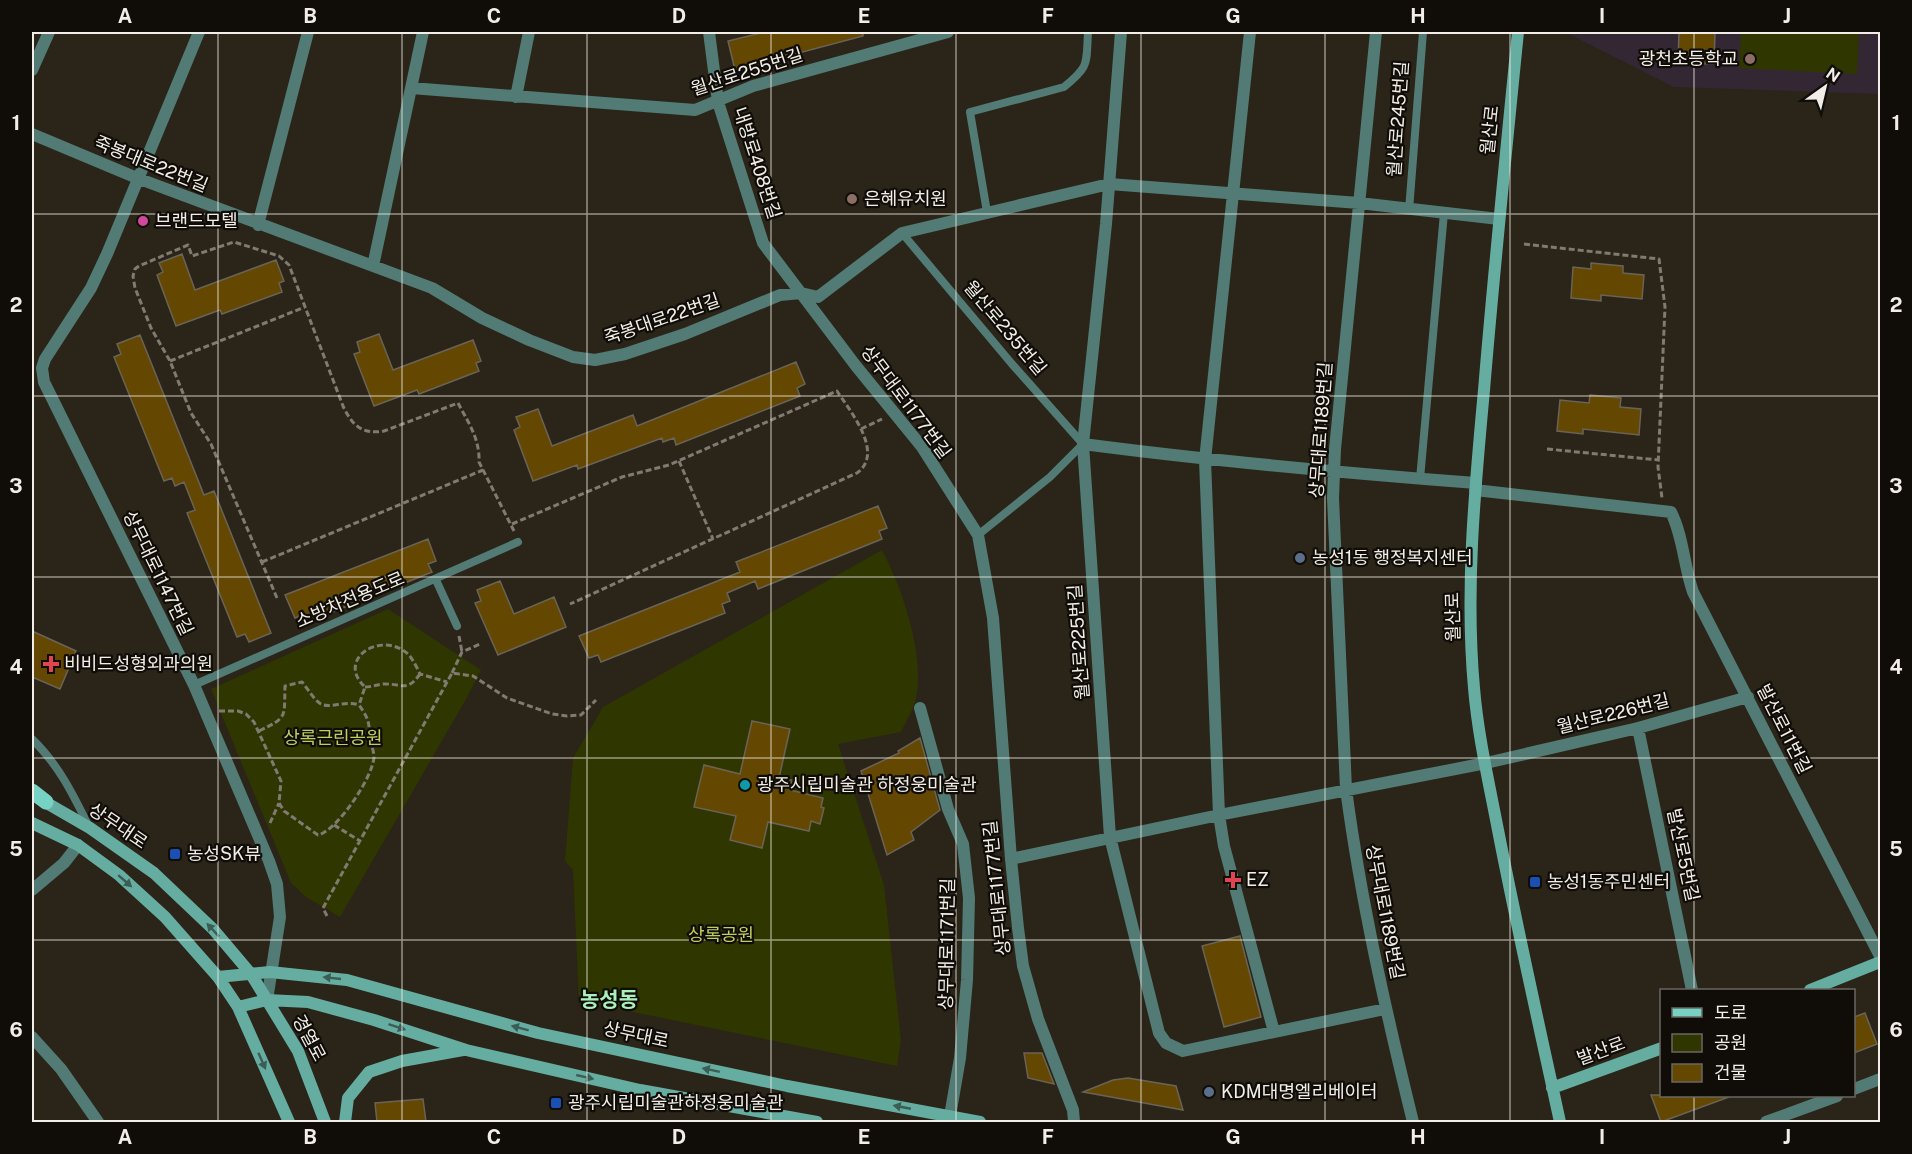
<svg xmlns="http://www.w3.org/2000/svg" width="1912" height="1154" font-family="'Public Sans','Noto Sans KR',sans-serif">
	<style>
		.education { fill: #342734 }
		.green { fill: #303600 }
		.building { fill: #644801; stroke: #6a6357; stroke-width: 1.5 }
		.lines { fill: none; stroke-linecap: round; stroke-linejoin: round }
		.path { stroke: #807b72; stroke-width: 3; stroke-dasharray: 6 3; stroke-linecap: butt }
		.lane { stroke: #517b74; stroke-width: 8 }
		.street { stroke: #517b74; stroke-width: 12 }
		.secondary { stroke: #66ada1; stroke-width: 12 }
		.primary { stroke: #76d3c4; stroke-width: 15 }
		.oneway { fill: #3b5d55 }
		.grid { fill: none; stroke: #f2eee7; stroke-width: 1.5; stroke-opacity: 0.55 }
		.education-dot { fill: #8d6e63; stroke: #100d09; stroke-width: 2 }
		.hotel-dot { fill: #d1479c; stroke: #100d09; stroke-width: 2 }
		.service-dot { fill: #5c6f8a; stroke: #100d09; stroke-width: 2 }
		.health-dot { fill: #e0444e; stroke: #100d09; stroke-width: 2 }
		.culture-dot { fill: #0f9aa8; stroke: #100d09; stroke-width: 2 }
		.transit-dot { fill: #1a4fb4; stroke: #100d09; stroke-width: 2 }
		.labels { text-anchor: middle; stroke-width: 4.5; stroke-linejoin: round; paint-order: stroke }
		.poi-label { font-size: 18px; fill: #f2eee7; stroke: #100d09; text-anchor: start }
		.street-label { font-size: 18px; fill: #f2eee7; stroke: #100d09 }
		.park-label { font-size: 18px; fill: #bece5f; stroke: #100d09 }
		.quarter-label { font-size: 21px; font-weight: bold; fill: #aaf0bb; stroke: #100d09 }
		.neatline { fill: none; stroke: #f2eee7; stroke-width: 2 }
		.grid-label { font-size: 20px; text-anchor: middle; font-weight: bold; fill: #f2eee7 }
	</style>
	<rect width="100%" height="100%" fill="#2a2419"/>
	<path class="education" d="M1565 32H1880V94L1674 87Z"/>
	<path class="green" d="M1741 32H1859L1857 74 1739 68Z
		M882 550C902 587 927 660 915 702 912 712 905 723 901 732L838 744 884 885 901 1040 897 1066 579 1001 573 870 565 861 573 758 603 707Z
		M388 609 481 670 465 701 340 917 306 897 291 883 211 689Z"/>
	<path class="building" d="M765 32H863V36L735 70 728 41Z
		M1679 32H1715L1714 64 1678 63Z
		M182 254 195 290 276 260 284 281 279 283 282 292 222 314 220 310 176 326 157 275 163 272 159 263Z
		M1591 263 1623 266V273L1644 275 1642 299 1601 295V301L1571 298 1573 267 1591 269Z
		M379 334 393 370 473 340 481 361 476 363 479 371 419 394 417 390 374 406 354 354 360 352 357 342Z
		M140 335 204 495 214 491 271 633 249 642 245 634 237 637 187 513 195 510 184 482 175 486 172 478 164 481 114 357 121 354 117 344Z
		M796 362 805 384 797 388 800 396 676 445 674 438 663 442 662 438 578 469 577 465 533 481 514 430 520 427 516 417 538 409 552 446 633 415 637 426Z
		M1590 395 1621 398 1620 407 1641 409 1639 435 1583 429V434L1557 431 1560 400 1589 403Z
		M878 506 887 528 879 531 882 539 758 589 755 581 727 593 730 601 722 604 725 613 601 662 598 655 589 658 579 636 740 572 736 562Z
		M428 539 436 561 428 564 432 572 308 622 305 614 295 618 285 595Z
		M500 581 514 614 554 597 566 627 498 655 475 603 481 601 477 590Z
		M32 631 76 651 60 689 32 677Z
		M752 721 790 729 779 778 792 780 790 790 823 798 821 807 824 808 820 824 811 821 809 831 768 822 762 848 730 840 736 816 694 807 704 765 740 774Z
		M920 738 940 810 911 832 914 840 887 855 861 771 899 753 898 751Z
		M1240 936 1261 1017 1224 1027 1202 946Z
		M1865 1013 1877 1044 1854 1053V1017Z
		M1024 1053H1042L1054 1084 1028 1078Z
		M1128 1078 1176 1086 1183 1110 1083 1092 1113 1080Z
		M1651 1095H1729V1097L1661 1122Z
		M423 1099 426 1122H377L375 1103Z"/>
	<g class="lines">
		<path class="path" d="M1524 244 1659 259 1665 307 1658 467 1662 498
			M170 361 305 307
			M861 429 882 419
			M1547 449 1659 460
			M679 461 713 539
			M512 524 622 477 669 465 837 391C850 411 885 453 857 473L570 604
			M262 562 483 470
			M277 598 211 444 191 413 170 361 151 328 135 288 133 276 135 269 139 266 188 245 192 256 234 242 279 256 289 265 343 406C352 425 362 435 384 431L458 403C468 422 480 439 479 462L514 531
			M459 636 462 652
			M452 673 462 652 480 644
			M365 687C372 687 378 684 385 684 403 684 407 692 420 674
			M219 711H238L246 714 254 722 281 781 279 803 284 811 318 835C337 831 373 777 374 757 374 751 371 745 370 739 369 722 369 719 359 705L365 687C335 659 381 630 408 654 413 659 417 668 420 674L447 682
			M259 731C288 717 284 718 285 686L302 682C308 689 314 700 321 704 331 709 344 700 359 705
			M270 823 279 803
			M334 825 360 841
			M327 916 323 908 452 673 473 676 507 698 552 714 567 716 581 715 596 700"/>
		<path class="lane" d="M1409 210 1423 32
			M987 212 970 112 1064 87C1090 66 1086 64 1088 32
			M902 233 1012 364 1083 444 1050 477 978 535
			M1420 479 1444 213
			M436 580 457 626
			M194 685 518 542
			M32 739C58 764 73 794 89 827"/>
		<path class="street" d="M199 32 107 254 91 288 45 359 42 368 44 382 194 685 269 861 277 884 280 917 267 1000
			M709 32 718 102 763 243 856 366 922 447 978 535 993 618 1011 859 1018 928 1023 966 1038 1019 1073 1110 1074 1122
			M1121 32 1106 224 1083 444 1110 837 1159 1033 1166 1043 1183 1051 1385 1009
			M1250 32 1205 460 1219 815 1224 846 1274 1032
			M1376 32 1335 449 1333 498 1346 789C1361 902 1386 1012 1413 1122
			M32 70 49 32
			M411 88 695 110 753 86 948 32
			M516 97 529 32
			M32 134 137 178 432 288 482 318 529 340 573 357 595 360 625 354 685 334 780 295 801 293 818 297 902 233 1109 184 1359 203 1499 219
			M258 225 308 32
			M373 266 423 32
			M1083 444C1213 461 1344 473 1476 483
			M1475 490 1671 512C1683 536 1684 566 1693 592L1880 956
			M920 708 948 809 963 844 969 898 967 980 960 1058 950 1116
			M1638 728 1692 990
			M1011 859 1219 815 1486 763 1638 728 1748 697
			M32 890 64 863 78 845
			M32 1037 61 1069 98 1122
			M1854 1089 1880 1079
			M1766 1122 1837 1096"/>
		<path class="secondary" d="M1518 32C1506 151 1494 270 1484 390 1475 488 1465 589 1474 688 1478 736 1489 783 1498 830 1517 928 1539 1025 1560 1122
			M38 798 90 828 154 873 213 929 251 974 298 1051 325 1122
			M32 823 78 845 119 875 165 917 218 977 238 1007 289 1122
			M218 977 270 972 347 980 538 1033 787 1086 980 1122
			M1810 990 1880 962
			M238 1007 267 1000 308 1002 374 1020 466 1050 640 1090 817 1122
			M1552 1088 1662 1048
			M345 1122 348 1098 369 1072 402 1061 463 1050"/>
		<path class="primary" d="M32 791 46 802"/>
	</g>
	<defs><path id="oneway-solid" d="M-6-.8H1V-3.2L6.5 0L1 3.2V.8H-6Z" transform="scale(1.5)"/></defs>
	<g class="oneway">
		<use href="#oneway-solid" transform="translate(125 881) rotate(41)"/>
		<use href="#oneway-solid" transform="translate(213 930) rotate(-133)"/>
		<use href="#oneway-solid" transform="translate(332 978) rotate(-174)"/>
		<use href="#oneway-solid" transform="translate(397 1027) rotate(18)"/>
		<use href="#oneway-solid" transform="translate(520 1028) rotate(-165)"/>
		<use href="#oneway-solid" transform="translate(262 1061) rotate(66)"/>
		<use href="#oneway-solid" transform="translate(711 1070) rotate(-168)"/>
		<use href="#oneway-solid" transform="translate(585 1077) rotate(13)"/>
		<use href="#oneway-solid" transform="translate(902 1107) rotate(-169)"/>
	</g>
	<path class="grid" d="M218 32V1122M402 32V1122M587 32V1122M771 32V1122M956 32V1122M1141 32V1122M1325 32V1122M1510 32V1122M1694 32V990M32 214H1880M32 396H1880M32 577H1880M32 758H1880M32 940H1880M1694 1096V1122"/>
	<g class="education-dot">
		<circle cx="1750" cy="59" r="6"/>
		<circle cx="852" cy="199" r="6"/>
	</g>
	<circle class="hotel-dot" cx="143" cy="221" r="6"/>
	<g class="service-dot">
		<circle cx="1300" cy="558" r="6"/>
		<circle cx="1209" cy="1092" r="6"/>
	</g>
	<g class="health-dot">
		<path d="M48 655h6v6h6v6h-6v6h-6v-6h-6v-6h6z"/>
		<path d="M1230 871h6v6h6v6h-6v6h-6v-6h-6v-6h6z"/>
	</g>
	<circle class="culture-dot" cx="745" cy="785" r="6"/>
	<g class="transit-dot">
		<rect x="169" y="848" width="12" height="12" rx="3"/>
		<rect x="1529" y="876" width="12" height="12" rx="3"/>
		<rect x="550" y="1097" width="12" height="12" rx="3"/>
	</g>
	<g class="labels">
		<g class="poi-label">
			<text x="1738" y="65" text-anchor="end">광천초등학교</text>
			<text x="864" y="205">은혜유치원</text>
			<text x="155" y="227">브랜드모텔</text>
			<text x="1312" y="564">농성1동 행정복지센터</text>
			<text x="64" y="670">비비드성형외과의원</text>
			<text x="757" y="791">광주시립미술관 하정웅미술관</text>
			<text x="187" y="860">농성SK뷰</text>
			<text x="1246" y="886">EZ</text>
			<text x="1547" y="888">농성1동주민센터</text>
			<text x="1221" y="1098">KDM대명엘리베이터</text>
			<text x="568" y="1109">광주시립미술관하정웅미술관</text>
		</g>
		<g class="street-label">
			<text transform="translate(747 72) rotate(-18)" y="6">월산로255번길</text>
			<text transform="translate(1398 119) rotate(-86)" y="6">월산로245번길</text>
			<text transform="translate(1490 130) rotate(-84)" y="6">월산로</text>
			<text transform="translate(757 163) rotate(72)" y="6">내방로408번길</text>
			<text transform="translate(151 164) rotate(22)" y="6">죽봉대로22번길</text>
			<text transform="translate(662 319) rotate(-19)" y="6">죽봉대로22번길</text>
			<text transform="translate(1005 328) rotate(50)" y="6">월산로235번길</text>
			<text transform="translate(906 402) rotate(53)" y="6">상무대로1177번길</text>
			<text transform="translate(1321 430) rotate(-86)" y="6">상무대로1189번길</text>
			<text transform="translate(158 573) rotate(64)" y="6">상무대로1147번길</text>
			<text transform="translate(350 600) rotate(-23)" y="6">소방차전용도로</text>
			<text transform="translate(1453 617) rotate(-91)" y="6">월산로</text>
			<text transform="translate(1079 642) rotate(-94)" y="6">월산로225번길</text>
			<text transform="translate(1613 714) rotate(-14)" y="6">월산로226번길</text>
			<text transform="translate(1784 729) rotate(63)" y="6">발산로11번길</text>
			<text transform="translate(118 826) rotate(34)" y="6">상무대로</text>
			<text transform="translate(1683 855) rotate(78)" y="6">발산로5번길</text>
			<text transform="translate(997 888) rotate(-96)" y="6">상무대로1177번길</text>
			<text transform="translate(1385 912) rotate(79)" y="6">상무대로1189번길</text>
			<text transform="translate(947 944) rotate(-89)" y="6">상무대로1171번길</text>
			<text transform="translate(636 1035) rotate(12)" y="6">상무대로</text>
			<text transform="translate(309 1038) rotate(62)" y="6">경열로</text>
			<text transform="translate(1601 1051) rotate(-20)" y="6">발산로</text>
		</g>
		<g class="park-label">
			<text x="333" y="744">상록근린공원</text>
			<text x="721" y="941">상록공원</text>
		</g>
		<g class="quarter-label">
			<text x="609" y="1007">농성동</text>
		</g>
	</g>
	<rect width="1912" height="1154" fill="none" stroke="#100d09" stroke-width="66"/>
	<rect x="1660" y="989" width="195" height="108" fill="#100d09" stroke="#6a6762" stroke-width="1.5"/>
	<rect x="1672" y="1008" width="30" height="9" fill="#76d3c4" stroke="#6a6762" stroke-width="1.5"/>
	<text x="1714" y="1019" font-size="18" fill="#f2eee7">도로</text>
	<rect x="1672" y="1034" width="30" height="18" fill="#303600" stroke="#6a6762" stroke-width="1.5"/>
	<text x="1714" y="1049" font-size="18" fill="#f2eee7">공원</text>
	<rect x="1672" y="1064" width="30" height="18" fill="#644801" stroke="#6a6762" stroke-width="1.5"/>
	<text x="1714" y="1079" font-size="18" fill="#f2eee7">건물</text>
	<g transform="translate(1825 87) rotate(34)" stroke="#100d09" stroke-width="4.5" paint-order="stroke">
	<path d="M0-4.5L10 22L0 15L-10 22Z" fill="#f2eee7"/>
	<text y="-9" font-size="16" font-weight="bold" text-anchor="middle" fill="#f2eee7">N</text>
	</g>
	<rect x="33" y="33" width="1846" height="1088" class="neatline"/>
	<g class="grid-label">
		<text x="125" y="23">A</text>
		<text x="310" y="23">B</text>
		<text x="494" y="23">C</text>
		<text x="679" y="23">D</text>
		<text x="864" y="23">E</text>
		<text x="1048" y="23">F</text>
		<text x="1233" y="23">G</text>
		<text x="1418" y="23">H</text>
		<text x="1602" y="23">I</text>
		<text x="1787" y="23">J</text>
		<text x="16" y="130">1</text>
		<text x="1896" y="130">1</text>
		<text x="16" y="312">2</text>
		<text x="1896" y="312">2</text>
		<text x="16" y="493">3</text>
		<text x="1896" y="493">3</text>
		<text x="16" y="674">4</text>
		<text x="1896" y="674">4</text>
		<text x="16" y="856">5</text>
		<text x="1896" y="856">5</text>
		<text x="16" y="1037">6</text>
		<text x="1896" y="1037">6</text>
		<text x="125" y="1144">A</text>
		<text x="310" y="1144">B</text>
		<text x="494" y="1144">C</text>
		<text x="679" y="1144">D</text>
		<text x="864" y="1144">E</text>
		<text x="1048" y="1144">F</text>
		<text x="1233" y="1144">G</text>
		<text x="1418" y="1144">H</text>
		<text x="1602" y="1144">I</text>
		<text x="1787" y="1144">J</text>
	</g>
</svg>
